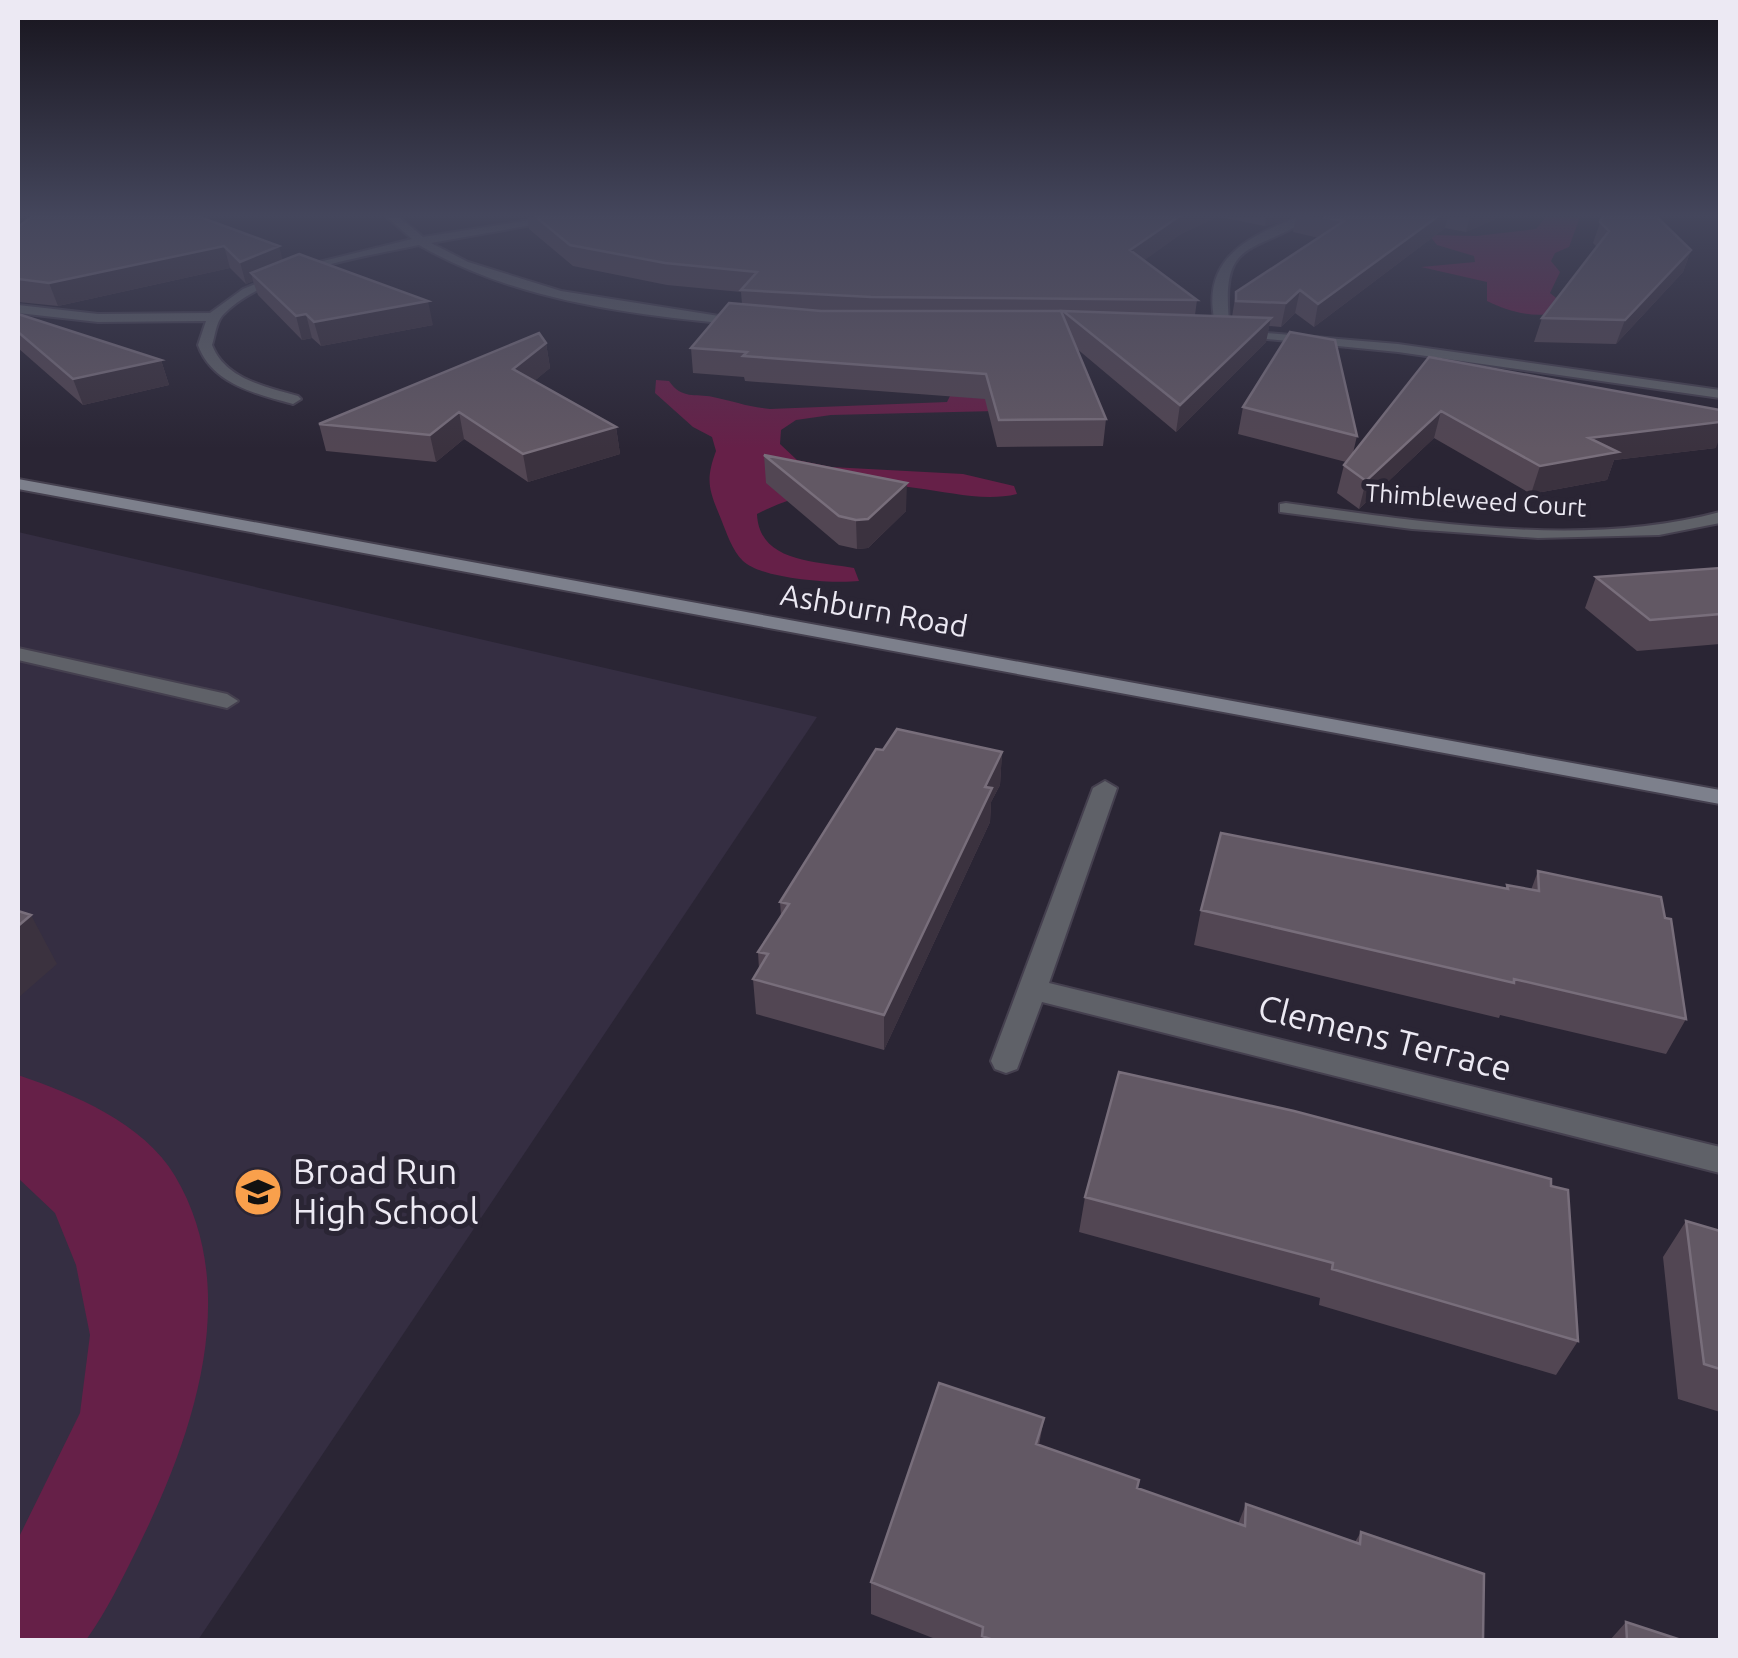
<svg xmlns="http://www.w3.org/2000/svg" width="1738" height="1658" font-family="Ubuntu,sans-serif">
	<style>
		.built { fill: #352e42 }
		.green { fill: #662048 }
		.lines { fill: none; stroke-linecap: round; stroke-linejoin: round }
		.service-casing { stroke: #45404f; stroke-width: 4 }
		.minor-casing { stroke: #45404f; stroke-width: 4 }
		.secondary-casing { stroke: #45404f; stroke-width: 4 }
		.service { fill: #5f6168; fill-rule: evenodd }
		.minor { fill: #5f6168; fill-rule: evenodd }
		.secondary { fill: #7d808c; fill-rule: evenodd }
		.wall { fill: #524653 }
		.shaded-wall { fill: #3b323f }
		.building { fill: #625864; stroke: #786e7b; stroke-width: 2.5 }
		.labels { text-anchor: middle; stroke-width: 10; stroke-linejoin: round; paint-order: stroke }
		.far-street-label { font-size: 25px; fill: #ece9f3; stroke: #2a2534 }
		.street-label { font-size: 30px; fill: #ece9f3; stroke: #2a2534 }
		.near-street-label { font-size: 35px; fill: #ece9f3; stroke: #2a2534 }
		.near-poi-label { font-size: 35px; fill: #ece9f3; stroke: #2a2534; text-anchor: start }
	</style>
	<rect width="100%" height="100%" fill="#2a2534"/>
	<path class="built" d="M18 532 817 717 198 1640H18Z"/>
	<path class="green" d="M1546 217H1580L1569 247 1555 253 1551 261 1560 272 1550 293 1570 309C1542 320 1513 314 1487 301V282L1421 267 1475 262 1474 256 1437 245 1429 235 1476 236 1536 229Z
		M656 380 669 381C682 400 695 393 713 397 733 401 748 407 770 409L947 402 951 394 997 400 996 411 831 415 796 420 781 430 780 444 797 460 831 467 963 474 1014 486 1017 494C984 502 950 492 916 488 861 481 805 489 757 514 759 563 817 561 854 568L859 581C833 584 762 579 743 561 732 550 727 534 721 519 709 490 705 481 716 451L712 437 693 427 655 393Z
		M18 1075C73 1094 144 1123 175 1176 244 1292 192 1438 138 1547 122 1579 107 1611 86 1640H18V1539L80 1413 90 1335 76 1265 55 1213 18 1178Z"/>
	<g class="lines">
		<g class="service-casing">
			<path id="service" d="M18 648 227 694 238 701 227 708 18 660Z"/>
		</g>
		<g class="minor-casing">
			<path id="minor" d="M387 217H399L423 237 549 217H577L431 243 468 262 561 291 757 322 750 326C637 315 519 303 419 245 363 257 262 272 222 316 216 323 215 336 212 345 225 379 266 387 298 396L301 399 293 404C256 394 212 384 198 345L206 321 98 322 18 313V305L98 314 210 313 243 289 295 268 412 239Z
				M1297 217H1312C1250 257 1219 236 1230 330L1398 344 1720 390V398L1398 352 1218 334C1196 263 1241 240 1297 217Z
				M1286 503C1426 522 1582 549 1720 512V523L1659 535 1538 538 1412 529 1280 512V504Z
				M1105 781 1117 788 1049 983 1720 1147V1173L1042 1002 1017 1069 1006 1073 995 1069 991 1061 1093 788Z"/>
		</g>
		<g class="secondary-casing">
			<path id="secondary" d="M18 479 1720 790V804L18 489Z"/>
		</g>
		<use href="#service" class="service"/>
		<use href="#minor" class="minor"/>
		<use href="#secondary" class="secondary"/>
	</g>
	<path class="wall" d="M200 217 283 260 433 325 321 346 312 338 302 340 258 295 253 281 246 284 230 268 58 306 18 302V227Z
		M527 217H1217L1181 234 1144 260 1197 300 1195 315 1232 317 1236 292 1319 238 1293 232 1296 218 1265 226 1220 217H1500L1466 232 1445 228 1314 327 1295 313 1281 327 1269 326 1266 342 1176 432 1076 348 1106 419 1103 446 997 447 985 399 745 381 744 377 693 373 691 348 742 304 741 292 667 285 573 266 529 229Z
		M1602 217 1691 250 1683 272 1616 344 1534 342 1542 318 1597 247 1593 243Z
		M18 314 161 360 169 385 83 405 18 348Z
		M546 343 550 368 534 381 616 427 620 454 528 482 464 439 436 462 326 451 319 424Z
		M1429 357 1716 448 1614 460 1607 480 1531 494 1434 438 1359 509 1337 493 1344 465 1346 462 1238 434 1243 407 1357 436 1353 453Z
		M764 455 906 511 868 548 857 549 839 545 766 483Z
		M1720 568V644L1637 651 1585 608 1596 577Z
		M883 750 1002 752 1000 785 991 802 990 822 884 1050 756 1014 753 979 759 969 758 952 781 915 780 902Z
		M1538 871 1686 1019 1666 1054 1500 1015 1499 1018 1194 945 1201 910 1506 888 1507 885 1531 890Z
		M1551 1186 1578 1341 1556 1375 1319 1305 1320 1298 1079 1232 1085 1197Z
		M1686 1221 1720 1231V1412L1678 1399 1663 1257Z
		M1044 1418 1039 1445 1137 1488 1238 1524 1246 1504 1355 1542 1361 1532 1483 1640H938L871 1614V1582Z
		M1626 1622 1681 1640H1610Z"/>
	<path class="shaded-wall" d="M1178 217H1217L1181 234 1128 272 1130 250Z
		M1266 217H1296L1265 226Z
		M1437 217H1448L1445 228 1314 327 1318 304Z
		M1470 217H1500L1466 232Z
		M224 246 230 268 58 306 49 283Z
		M279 246 285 268 251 273 253 281 246 284 240 262Z
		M1691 250 1683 272 1616 344 1625 320Z
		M1300 290 1295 313 1281 327 1286 303Z
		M428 301 433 325 321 346 314 322Z
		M306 314 312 338 302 340 296 316Z
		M1271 318 1266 342 1176 432 1180 405Z
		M546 343 550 368 518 395 513 369Z
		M161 360 169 385 83 405 73 379Z
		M1441 411 1434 438 1359 509 1366 481Z
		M459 412 464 439 436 462 430 435Z
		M1720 422V437L1716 448 1614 460 1607 480 1531 494 1540 466 1589 438Z
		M616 427 620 454 528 482 523 454Z
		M907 483 906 511 868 548 857 549 856 520Z
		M1002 752 1000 785 991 802 990 822 884 1050V1015L985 787Z
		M31 915 57 964 18 998V926Z"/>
	<path class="building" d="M31 217H200L279 246 240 262 224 246 49 283 18 279V227Z
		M536 217H1178L1130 250 1197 300 871 297 741 290 757 272 665 263 570 245Z
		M1323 217H1437L1318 304 1300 290 1286 303 1236 301V292L1344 221Z
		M1602 217H1657L1691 250 1625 320 1542 318 1609 231 1600 222Z
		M299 254 428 301 314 322 306 314 296 316 251 273Z
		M729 303 821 311H1061L1106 419 999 420 986 374 743 356 747 352 691 348Z
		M1063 311 1271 318 1180 405Z
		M18 314 161 360 73 379 18 332Z
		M1290 332 1335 340 1357 436 1243 407Z
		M539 333 546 343 513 369 616 427 523 454 459 412 430 435 319 424Z
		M1429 357 1720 410V422L1589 438 1618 452 1540 466 1441 411 1366 481 1344 465Z
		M764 455 907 483 868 519 856 520 839 516Z
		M1720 568V614L1650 620 1596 577Z
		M897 729 1002 752 985 787 992 788 884 1015 753 979 768 954 758 952 789 904 780 902 876 749 883 750Z
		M1221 833 1508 889 1507 885 1539 891 1538 871 1661 897 1665 918 1671 919 1686 1019 1514 979V983L1201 910Z
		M18 911 31 915 18 926Z
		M1119 1072 1294 1111 1551 1179V1186L1568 1190 1578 1341 1332 1269 1333 1263 1085 1197Z
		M1686 1221 1720 1231V1369L1704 1364Z
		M939 1383 1044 1418 1036 1444 1139 1480 1137 1488 1245 1526 1246 1504 1360 1544 1361 1532 1484 1574 1483 1640H993L982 1636 983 1627 871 1582Z
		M1626 1622 1681 1640H1627Z"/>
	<linearGradient id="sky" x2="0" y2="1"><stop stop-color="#17141d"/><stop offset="0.48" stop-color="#44465c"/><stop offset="1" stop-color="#44465c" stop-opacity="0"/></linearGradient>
	<rect width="1738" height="449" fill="url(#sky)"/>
	<defs>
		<g id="school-disc" transform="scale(2.5)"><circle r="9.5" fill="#f9a04c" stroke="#2a2534"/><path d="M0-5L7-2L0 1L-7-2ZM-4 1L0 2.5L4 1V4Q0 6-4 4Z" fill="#111"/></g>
	</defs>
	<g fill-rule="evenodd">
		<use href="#school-disc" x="258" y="1192"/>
	</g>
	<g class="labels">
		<g class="far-street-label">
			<text transform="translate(1476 500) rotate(4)" y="9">Thimbleweed Court</text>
		</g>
		<g class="street-label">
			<text transform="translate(874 611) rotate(10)" y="10">Ashburn Road</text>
		</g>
		<g class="near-street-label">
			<text transform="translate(1385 1038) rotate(14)" y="12">Clemens Terrace</text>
		</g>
		<g class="near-poi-label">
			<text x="293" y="1184">Broad Run<tspan x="293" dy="40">High School</tspan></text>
		</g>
	</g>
	<rect width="1738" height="1658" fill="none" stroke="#ece9f3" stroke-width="40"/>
</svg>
